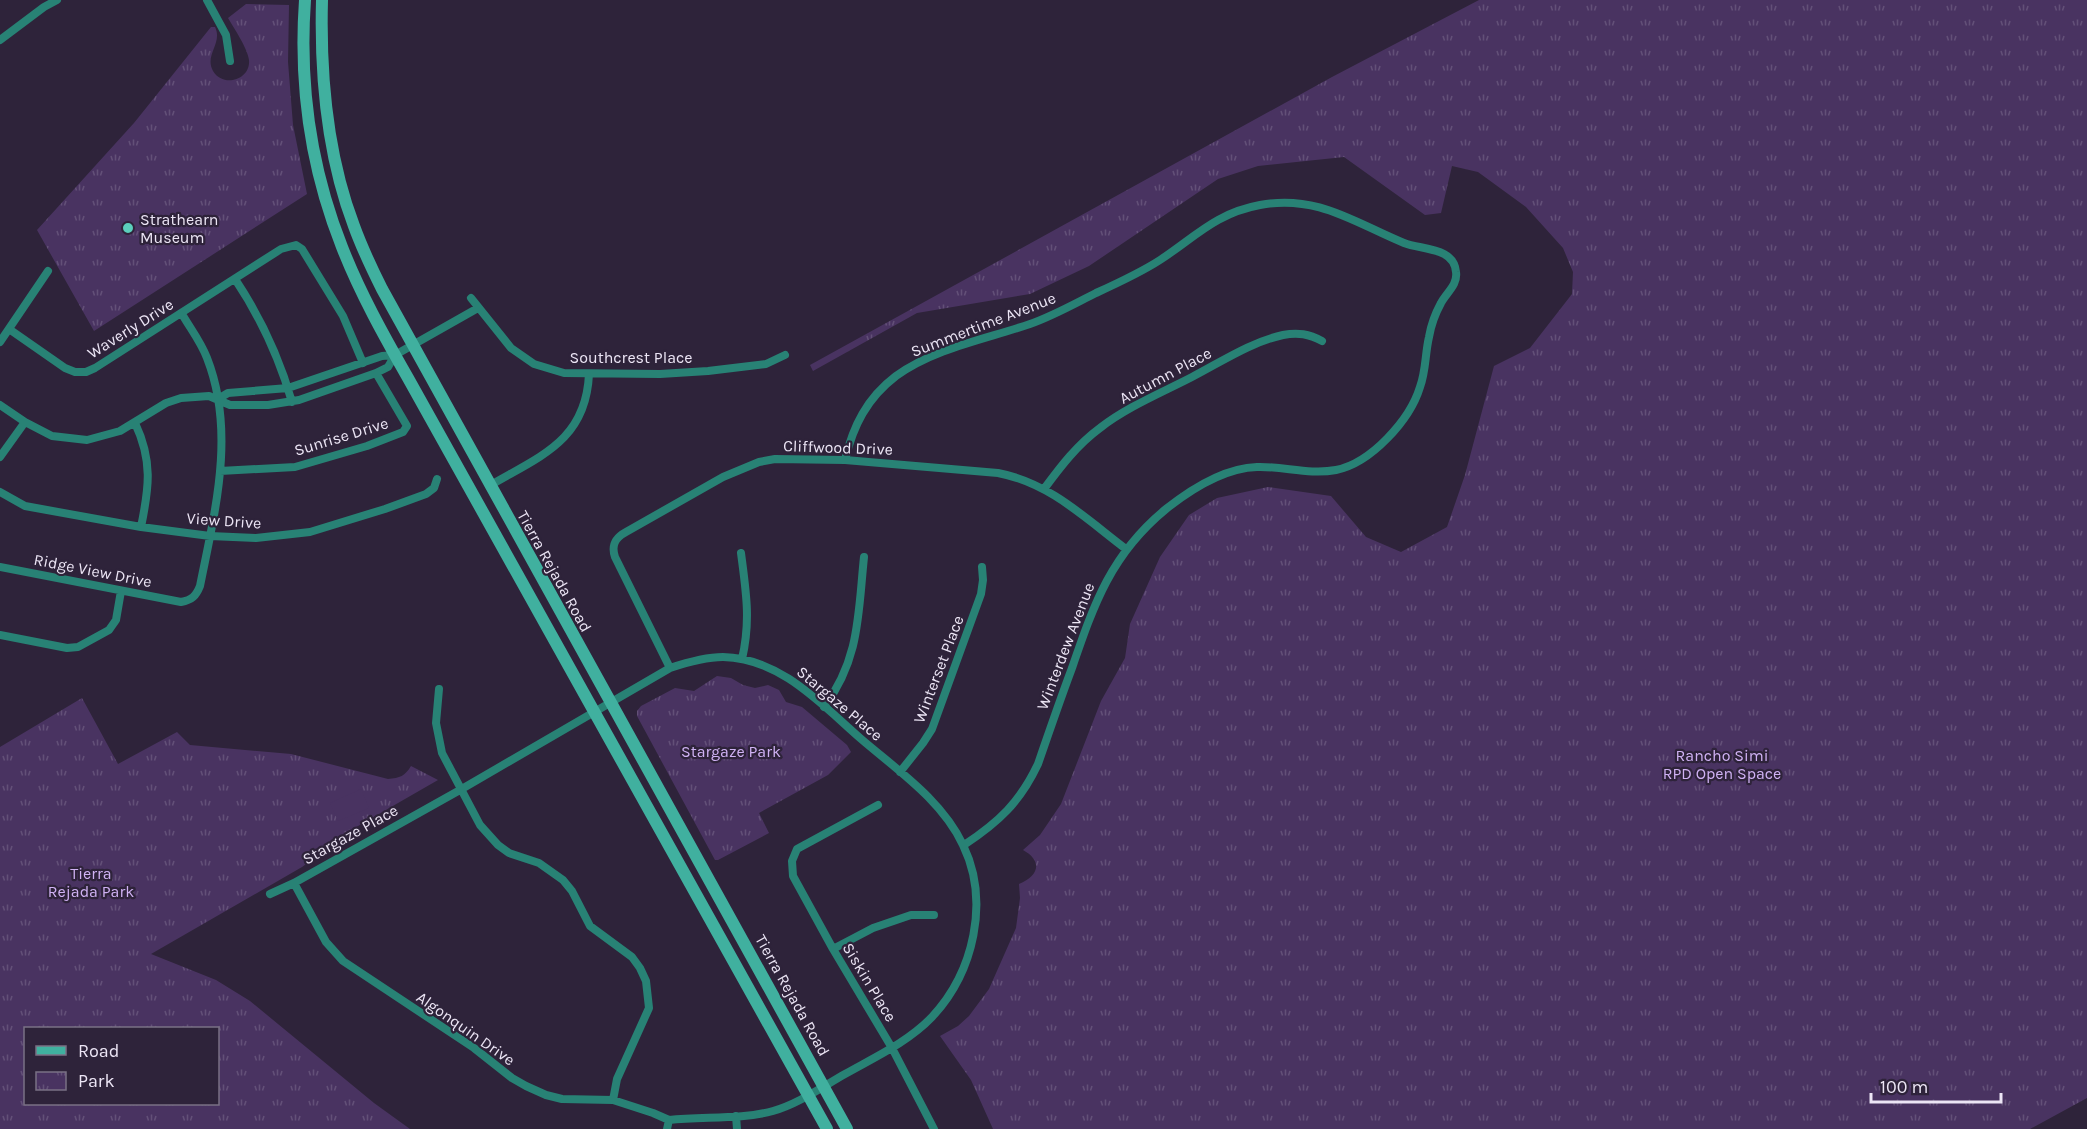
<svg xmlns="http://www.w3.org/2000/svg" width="2087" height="1129" font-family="Karla,sans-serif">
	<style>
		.park { fill: url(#park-tufts); fill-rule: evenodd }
		.pitch { fill: #493361 }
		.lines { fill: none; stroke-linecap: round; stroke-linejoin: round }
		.street { stroke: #288275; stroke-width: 8 }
		.secondary { stroke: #40b09f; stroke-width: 12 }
		.poi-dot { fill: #5bcebc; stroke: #2e233a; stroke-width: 2 }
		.labels { text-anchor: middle; stroke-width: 4.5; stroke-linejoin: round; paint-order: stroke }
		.poi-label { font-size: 16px; fill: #ece5f5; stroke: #2e233a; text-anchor: start }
		.street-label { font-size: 16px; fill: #ece5f5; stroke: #2e233a }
		.park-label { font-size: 16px; fill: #d0b2f4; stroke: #2e233a }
	</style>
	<defs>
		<pattern id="park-tufts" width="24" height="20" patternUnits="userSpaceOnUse" patternTransform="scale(1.5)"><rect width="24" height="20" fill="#493361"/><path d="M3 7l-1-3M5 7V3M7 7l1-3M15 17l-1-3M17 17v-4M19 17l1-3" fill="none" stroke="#635078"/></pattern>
	</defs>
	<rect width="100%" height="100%" fill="#2e233a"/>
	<path class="park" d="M1479 0H2087V1098L2030 1129H993L971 1080 940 1036 958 1026 969 1016 989 989 1016 928 1020 898 1019 884C1039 876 1043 861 1023 850L1040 835 1061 804 1101 701 1125 658 1130 624 1160 557 1189 515 1217 498 1268 487 1331 496 1366 537 1401 552 1447 527 1465 475 1494 366 1530 348 1572 294 1573 272 1563 248 1526 207 1478 172 1452 166 1441 213 1425 215 1344 157 1258 166 1218 179 1089 266 1030 294 917 313 813 371 810 365 1332 77Z
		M246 4 289 5 288 62 293 125 307 194 94 331 37 230 134 123 211 27H215C223 43 204 55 213 71 223 88 251 80 249 60 248 49 234 28 228 18Z
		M717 676 731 678 743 685 755 688 768 685 779 690 786 702 802 707 847 745 851 752 828 775 759 813 769 833 718 860H715L637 716V711L641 706 675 688 694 691Z
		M82 698 118 764 177 732 190 745 291 754 388 779C400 778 405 776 411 766L438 780 318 849 320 854 302 867 151 954 216 980 250 1001 374 1103 410 1129H0V747ZM26 1028H218V1104H26Z"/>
	<path class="pitch" d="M361 789 369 808 338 821 330 803Z"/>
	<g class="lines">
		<path class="street" d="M207 0 226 35 230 61
			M0 40 44 7 57 0
			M235 279C261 318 279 357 292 402
			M471 298 511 348 534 364 564 373 660 374 708 371 766 364 785 355
			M9 329 65 368 75 372H86L95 368 281 249 296 245 302 249 343 316 363 363
			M0 342 48 271
			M218 399 228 393 288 388 382 356 395 355 478 308
			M0 405 25 422 52 436 87 440 120 431 166 403 181 398 209 396 230 405H268L299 400 376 373 388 367 395 355
			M135 423C153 461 149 488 141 527
			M0 457 25 422
			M845 460C853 426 867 398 896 376 935 348 986 339 1030 324 1053 316 1074 304 1096 293 1118 283 1140 273 1160 260 1195 237 1216 213 1260 205 1317 194 1355 223 1404 243 1422 250 1454 247 1456 272 1458 285 1446 293 1441 303 1435 314 1431 325 1429 337 1425 354 1426 371 1420 387 1410 420 1371 463 1336 470 1309 475 1283 466 1257 467 1225 468 1190 490 1166 509 1111 554 1094 604 1072 668 1060 700 1049 732 1038 764 1020 802 999 822 964 845
			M220 471 295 467 367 446 403 432 407 426 376 373
			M489 486C540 456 586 441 589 374
			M1044 489C1061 466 1077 445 1100 428 1127 407 1161 393 1192 377 1221 362 1251 342 1283 335 1298 332 1309 334 1322 341
			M0 492 25 506 141 527 210 536 256 538 310 532 385 509 426 494 434 488 437 479
			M741 553C746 592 751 620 742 659
			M0 567 181 602C192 600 196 596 200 586 215 511 236 432 207 358 201 342 190 328 182 314
			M0 635 67 648 78 647 109 630 116 620 121 591
			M670 668 615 557C611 545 615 538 626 532L723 477 759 462 775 459 845 460 998 473C1050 483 1085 518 1126 549
			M439 689 436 723 442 753 480 825 498 845 509 853 539 863 563 880 572 891 590 926 632 957 640 968 646 981 649 1008 617 1079 613 1100
			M824 707C860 659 858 614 864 557
			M900 772 923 743 932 729 981 594 983 580 982 567
			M878 805 797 849 792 861 793 876 833 949 892 1048 934 1129
			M294 883 326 942 343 961 474 1048 512 1078 526 1086 546 1095 562 1099 613 1100 653 1113 669 1120
			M270 894 294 883 460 790 670 668C688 662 705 657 723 657 780 658 821 704 860 738 897 770 942 800 963 845 990 901 974 972 932 1017 908 1042 875 1057 845 1074 822 1087 798 1104 773 1111 740 1120 703 1116 669 1120
			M833 949 873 928 911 915H934
			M736 1116 737 1129
			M667 1129 669 1120"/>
		<path class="secondary" d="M305 0C299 84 311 169 342 247 360 293 384 336 408 378L827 1129
			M322 0C320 75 327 155 354 226 362 248 372 269 382 289L847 1129"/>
	</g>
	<circle class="poi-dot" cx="128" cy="228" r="6"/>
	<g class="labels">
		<g class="poi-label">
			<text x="140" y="225">Strathearn<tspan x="140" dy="18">Museum</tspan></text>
		</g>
		<g class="street-label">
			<text transform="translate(983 324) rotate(-21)" y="6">Summertime Avenue</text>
			<text transform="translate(130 328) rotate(-32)" y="6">Waverly Drive</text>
			<text x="631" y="363">Southcrest Place</text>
			<text transform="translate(1165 375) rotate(-28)" y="6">Autumn Place</text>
			<text transform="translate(341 436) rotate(-17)" y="6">Sunrise Drive</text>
			<text transform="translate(838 447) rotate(2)" y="6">Cliffwood Drive</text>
			<text transform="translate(224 520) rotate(4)" y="6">View Drive</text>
			<text transform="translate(93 570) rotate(11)" y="6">Ridge View Drive</text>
			<text transform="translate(555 571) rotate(61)" y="6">Tierra Rejada Road</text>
			<text transform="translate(1065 646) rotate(-69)" y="6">Winterdew Avenue</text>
			<text transform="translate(938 669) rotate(-69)" y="6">Winterset Place</text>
			<text transform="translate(840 703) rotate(40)" y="6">Stargaze Place</text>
			<text transform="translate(350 834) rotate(-29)" y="6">Stargaze Place</text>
			<text transform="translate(870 982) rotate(59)" y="6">Siskin Place</text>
			<text transform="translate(793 995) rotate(61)" y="6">Tierra Rejada Road</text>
			<text transform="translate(466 1028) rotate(35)" y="6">Algonquin Drive</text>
		</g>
		<g class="park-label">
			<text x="731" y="757">Stargaze Park</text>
			<text x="1722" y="761">Rancho Simi<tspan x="1722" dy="18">RPD Open Space</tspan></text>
			<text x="91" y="879">Tierra<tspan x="91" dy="18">Rejada Park</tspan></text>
		</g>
	</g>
	<rect x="24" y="1027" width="195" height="78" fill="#2e233a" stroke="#7a7185" stroke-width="1.5"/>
	<rect x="36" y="1046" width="30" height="9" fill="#40b09f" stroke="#7a7185" stroke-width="1.5"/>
	<text x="78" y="1057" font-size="18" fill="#ece5f5">Road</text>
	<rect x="36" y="1072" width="30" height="18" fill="url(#park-tufts)" stroke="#7a7185" stroke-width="1.5"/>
	<text x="78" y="1087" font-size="18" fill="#ece5f5">Park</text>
	<path d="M1871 1093v9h130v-9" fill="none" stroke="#ece5f5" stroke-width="3"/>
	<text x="1880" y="1093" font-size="18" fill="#ece5f5" stroke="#2e233a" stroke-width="4.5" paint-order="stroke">100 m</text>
</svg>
